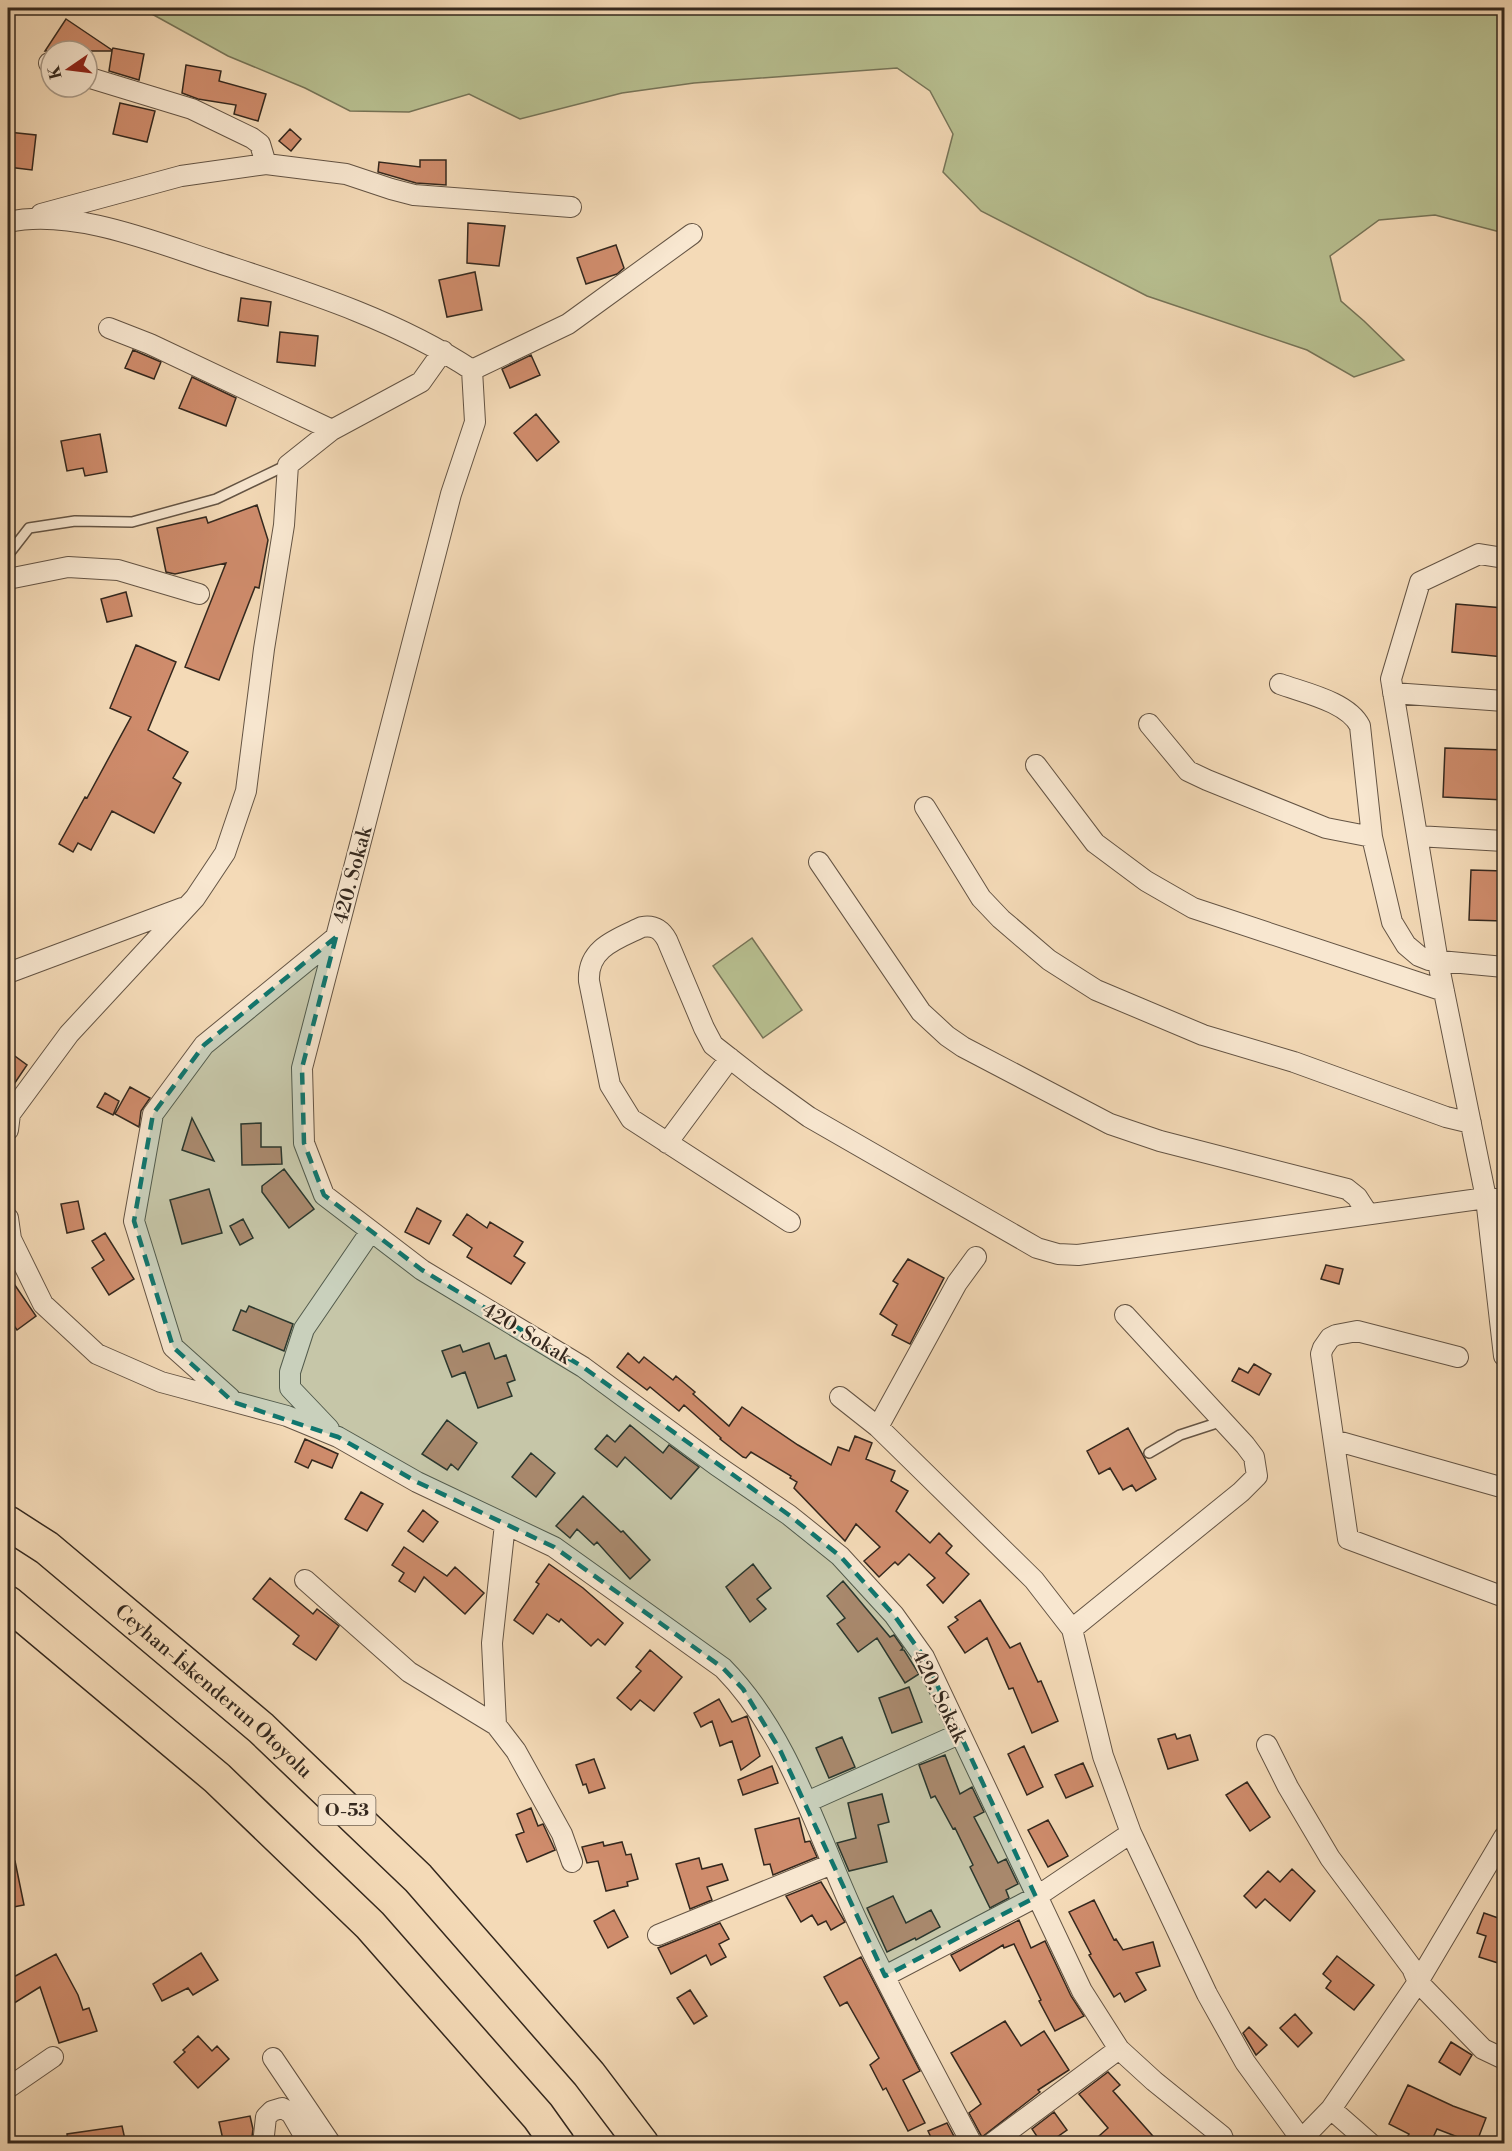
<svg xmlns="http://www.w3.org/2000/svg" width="1512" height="2151" font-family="'Libre Bodoni',serif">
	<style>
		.green { fill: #b8c091; stroke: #767458; stroke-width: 1.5 }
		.building { fill: #cf8c6c; stroke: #34281e; stroke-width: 1.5 }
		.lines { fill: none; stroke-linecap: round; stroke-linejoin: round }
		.service-casing { stroke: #645444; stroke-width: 12 }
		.minor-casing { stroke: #645444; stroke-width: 22 }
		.motorway-casing { stroke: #34281e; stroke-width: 36 }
		.service { stroke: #f8e7d0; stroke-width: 9 }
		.minor { stroke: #f8e7d0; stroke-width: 20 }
		.motorway { stroke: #f4dab7; stroke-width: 33 }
		.marked { fill: #0f766e; fill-opacity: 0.2; stroke: #0f766e; stroke-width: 4.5; stroke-dasharray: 12 8; stroke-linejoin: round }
		.labels { text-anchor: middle; stroke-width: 4.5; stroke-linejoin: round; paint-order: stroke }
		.shield { fill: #f8e7d0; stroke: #6f6153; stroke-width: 1.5 }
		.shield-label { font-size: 18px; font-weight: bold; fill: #34281e }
		.street-label { font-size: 20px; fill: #34281e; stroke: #f8e7d0 }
	</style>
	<rect width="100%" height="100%" fill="#f4dab7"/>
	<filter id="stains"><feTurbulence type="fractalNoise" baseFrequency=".00333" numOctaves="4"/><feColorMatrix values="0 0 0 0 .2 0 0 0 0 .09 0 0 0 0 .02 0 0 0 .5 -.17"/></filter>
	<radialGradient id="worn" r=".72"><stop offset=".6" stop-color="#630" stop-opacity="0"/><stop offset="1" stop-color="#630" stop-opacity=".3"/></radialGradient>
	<path class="green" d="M141 8H1504V233L1435 215 1379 220 1330 256 1341 301 1364 321 1404 360 1354 377 1307 350 1147 296 981 211 943 172 953 134 930 91 897 68 694 83 622 93 520 119 469 94 409 112 350 111 305 88 228 56Z
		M752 938 802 1010 763 1038 713 966Z"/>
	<path class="building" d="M66 19 112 50 113 48 144 54 139 80 109 71 112 51H45Z
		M186 65 221 71 219 81 266 94 258 121 234 114 236 105 198 99 182 93Z
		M120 103 155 111 147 142 113 134Z
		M290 129 301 139 291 151 279 141Z
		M8 132 36 135 32 170 8 167Z
		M420 160H446V185L416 183 378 172 379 162 420 167Z
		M468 223 505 226 499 266 467 263Z
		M616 245 624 268 617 274 586 284 577 258Z
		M475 272 482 310 447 317 439 280Z
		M241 298 271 302 268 326 238 321Z
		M280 332 318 336 315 366 277 362Z
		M133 350 161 362 154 379 125 368Z
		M531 355 540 375 510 388 502 369Z
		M192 377 236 398 226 426 179 408Z
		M536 414 559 442 537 461 514 433Z
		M100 434 107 472 85 476 83 468 67 471 61 441Z
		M257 505 268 540 259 588 255 587 219 680 185 667 226 563 175 574 166 572 157 528 206 517 208 523Z
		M126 592 132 616 107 622 101 599Z
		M1456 604 1504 608V657L1452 652Z
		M136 645 176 662 148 730 188 752 173 778 181 783 154 833 112 811 91 850 78 843 73 852 59 844 85 797 87 798 131 717 110 708Z
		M1445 748 1504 750V800L1443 797Z
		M1471 870 1504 871V921L1469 920Z
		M8 1051 27 1065 8 1093Z
		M130 1087 150 1098 141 1111 139 1127 115 1114Z
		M105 1093 119 1101 113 1115 97 1107Z
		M192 1118 214 1161 182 1150Z
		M261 1123V1147H281L282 1164 242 1165 241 1124Z
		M284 1169 314 1209 289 1228 262 1192V1186Z
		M209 1189 222 1233 182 1244 170 1200Z
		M78 1201 84 1229 67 1233 61 1204Z
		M417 1208 441 1221 429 1244 405 1232Z
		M467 1214 487 1228 490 1222 523 1242 514 1256 525 1263 511 1284 467 1257 472 1248 453 1235Z
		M243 1219 253 1238 240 1245 230 1226Z
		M105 1233 134 1279 109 1295 92 1268 104 1260 92 1241Z
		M908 1259 944 1278 910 1344 892 1335 897 1325 880 1314 898 1284 893 1281Z
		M1326 1265 1343 1269 1339 1284 1321 1279Z
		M8 1275 36 1316 17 1330 8 1317Z
		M249 1306 293 1324 284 1351 233 1330 241 1310 246 1312Z
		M489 1343 495 1359 506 1355 515 1380 507 1383 512 1396 478 1408 465 1372 452 1377 442 1351 460 1345 463 1352Z
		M628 1353 639 1363 644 1357 673 1380 676 1376 695 1392 693 1394 729 1426 742 1407 798 1445 831 1465 838 1447 849 1451 855 1436 872 1443 866 1459 895 1471 891 1481 908 1491 896 1511 930 1543 939 1533 952 1546 946 1553 969 1574 943 1603 927 1585 935 1578 909 1554 898 1565 895 1562 879 1577 864 1561 880 1547 856 1524 845 1541 794 1488 797 1482 790 1478 791 1476 751 1452 746 1458 743 1457 720 1439 721 1438 684 1405 679 1411 650 1387 647 1390 617 1367Z
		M1254 1364 1271 1374 1259 1395 1232 1381 1239 1368 1248 1373Z
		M447 1420 477 1443 458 1470 451 1464 447 1470 422 1454Z
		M630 1425 663 1453 669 1445 699 1467 671 1499 625 1457 617 1467 595 1449 607 1435 615 1442Z
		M1128 1428 1156 1479 1136 1491 1132 1485 1123 1490 1110 1468 1099 1474 1087 1451Z
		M305 1439 338 1454 332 1468 312 1460 308 1468 295 1462Z
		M531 1453 555 1473 536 1497 512 1477Z
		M361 1492 383 1504 367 1531 345 1519Z
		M583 1496 621 1532 623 1531 650 1560 630 1579 597 1542 594 1545 577 1529 570 1538 556 1526Z
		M423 1510 438 1522 423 1542 408 1531Z
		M404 1547 447 1576 455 1567 484 1593 465 1614 424 1577 415 1592 399 1581 404 1573 392 1565Z
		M549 1564 583 1588 623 1623 605 1645 598 1639 591 1646 561 1619 559 1622 547 1614 533 1634 514 1620 539 1584 536 1582Z
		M753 1564 771 1588 757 1599 766 1609 750 1622 726 1587Z
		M270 1578 313 1614 317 1609 339 1626 316 1660 293 1644 299 1636 253 1599Z
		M843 1581 890 1637 894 1635 903 1648 901 1650H904L919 1674 905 1683 877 1638 858 1652 837 1624 845 1618 827 1596Z
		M980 1600 1010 1648 1020 1643 1038 1682 1041 1681 1058 1721 1032 1733 1013 1688 1009 1689 987 1638 965 1653 948 1627 958 1620 955 1617Z
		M650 1650 682 1677 654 1711 640 1700 631 1710 617 1698 641 1671 636 1667Z
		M909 1687 922 1722 892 1733 879 1698Z
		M719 1699 732 1722 747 1716 760 1756 741 1770 732 1741 720 1746 712 1721 701 1727 694 1713Z
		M1175 1734 1177 1739 1190 1735 1198 1760 1168 1769 1158 1739Z
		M842 1737 855 1767 829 1778 816 1748Z
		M1024 1746 1043 1787 1027 1795 1008 1754Z
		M945 1755 960 1794 972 1787 984 1812 974 1817 998 1863 1006 1859 1018 1884 1006 1890 1009 1898 990 1908 970 1867 973 1865 955 1828 953 1829 935 1796 931 1798 919 1765Z
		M594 1759 605 1788 589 1793 586 1784 583 1785 576 1765Z
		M1083 1763 1093 1786 1066 1798 1055 1775Z
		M772 1766 778 1783 743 1795 738 1780Z
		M1247 1782 1270 1817 1250 1831 1226 1795Z
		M882 1794 889 1822 878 1825 887 1862 849 1871 837 1843 856 1838 848 1803Z
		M531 1808 538 1826 543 1824 555 1850 527 1862 516 1835 524 1832 517 1814Z
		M799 1818 805 1842 810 1841 817 1857 773 1875 770 1864 764 1865 755 1829Z
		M1048 1820 1068 1856 1048 1867 1028 1830Z
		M603 1842 604 1846 622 1842 626 1855 631 1854 638 1879 627 1882 628 1886 606 1891 598 1861 587 1863 582 1847Z
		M699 1858 702 1869 722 1864 728 1880 707 1887 712 1900 690 1909 676 1864Z
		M15 1861 24 1905 8 1908V1862Z
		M1292 1869 1315 1891 1290 1921 1265 1899 1256 1908 1244 1896 1268 1871 1280 1882Z
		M821 1882 845 1922 831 1930 826 1921 818 1925 812 1915 801 1922 786 1896Z
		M893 1896 906 1923 931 1910 940 1927 916 1940 915 1938 887 1952 867 1908Z
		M1094 1900 1114 1940 1116 1939 1123 1950 1153 1942 1160 1966 1136 1973 1146 1990 1125 2002 1120 1993 1114 1997 1089 1955 1091 1954 1069 1912Z
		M614 1910 628 1937 608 1948 594 1921Z
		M1484 1913 1504 1920V1945L1498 1963 1479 1957 1486 1936 1477 1933Z
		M1019 1920 1031 1948 1045 1941 1071 1996 1084 2016 1055 2031 1039 2001 1041 2000 1014 1944 1004 1948 1003 1945 960 1971 951 1955Z
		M720 1923 729 1939 719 1944 726 1957 711 1965 706 1955 671 1974 658 1948Z
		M201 1953 218 1980 193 1995 188 1988 162 2001 153 1984Z
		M56 1954 78 1995 83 2010 89 2008 97 2031 59 2043 40 1987 8 2007V1980Z
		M1337 1956 1374 1985 1354 2010 1326 1988 1331 1981 1323 1974Z
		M861 1957 920 2071 903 2080 925 2123 908 2131 886 2088 883 2090 870 2065 879 2058 847 2002 840 2006 824 1977Z
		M690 1990 707 2016 694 2024 677 1998Z
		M1295 2014 1312 2033 1298 2047 1280 2028Z
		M1005 2021 1021 2046 1044 2031 1069 2070 1038 2090 1040 2092 982 2137 969 2113 981 2104 951 2053Z
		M1249 2027 1267 2045 1256 2055 1243 2033Z
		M198 2036 212 2051 217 2046 229 2059 198 2088 174 2062 185 2052 183 2050Z
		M1451 2042 1472 2055 1460 2075 1439 2062Z
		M1108 2072 1120 2085 1113 2091 1160 2144H1090L1108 2128 1079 2094Z
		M1408 2085 1453 2106 1486 2118 1476 2144 1437 2129 1430 2144H1415L1406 2139 1409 2134 1389 2124Z
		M1054 2112 1067 2130 1047 2144H1042L1032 2129Z
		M250 2116 253 2129 251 2144H224L219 2122Z
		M947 2123 958 2144H934L928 2131Z
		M122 2126 126 2144H68L67 2134Z"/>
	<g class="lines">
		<g class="service-casing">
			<path id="service" d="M8 555 29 528 75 521 132 522 216 499 287 465
				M1149 1453 1180 1435 1223 1421"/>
		</g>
		<g class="minor-casing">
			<path id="minor" d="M49 63 51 64
				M266 164 346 174 391 189 414 195 571 207
				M41 214 181 176 266 164 260 144 252 138 192 109 87 77
				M8 222C72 208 155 242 216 262 304 291 395 319 472 370
				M109 328 150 344 332 430
				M472 370 475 422 451 494 302 1068 304 1143 324 1195 422 1270 583 1367 716 1465 789 1515 840 1556 894 1615 924 1657 1082 1991 1119 2049 1154 2081 1222 2136 1225 2144
				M472 370 568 324 692 234
				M1504 558 1479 554 1420 582 1391 679 1438 962 1486 1198 1504 1356
				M8 579 68 567 118 570 199 594
				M1280 684C1305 693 1348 702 1360 726L1372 837 1392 922 1406 945 1419 956 1429 960 1504 967
				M1393 693 1504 701
				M1149 724 1188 771 1207 780 1326 828 1372 837
				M1036 765 1095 843 1146 881 1193 908 1444 991
				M925 807 981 898 1001 919 1049 960 1096 990 1203 1035 1294 1062 1446 1117 1471 1123
				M1417 836 1504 841
				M819 862 921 1012 947 1036 963 1047 1110 1124 1160 1141 1347 1189 1357 1197 1368 1214
				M8 973 182 908
				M8 1130 10 1114 69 1034 195 898 225 853 246 791 264 649 284 525 288 465 332 430 421 382 443 351
				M667 1143 730 1058
				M8 1218 11 1239 43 1304 97 1354 161 1382 287 1416 338 1437 417 1482 554 1547 723 1668C794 1740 819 1844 863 1933 897 2004 935 2074 972 2144
				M790 1222 631 1119 610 1085 589 981C587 948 617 939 642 927 654 925 661 929 667 940L704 1028 713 1045 759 1081 809 1117 1037 1248 1058 1254 1078 1255 1486 1198 1504 1200
				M1458 1357 1357 1331 1336 1335 1330 1338 1323 1348 1321 1354 1348 1539 1504 1597
				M840 1397 878 1427 1034 1580 1072 1629 1103 1756 1131 1833 1207 1994 1245 2062 1301 2139
				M230 1398 173 1347 134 1221 153 1114 204 1045 336 937
				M878 1427 957 1283 976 1257
				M329 1429 290 1388V1372L304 1329 371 1231
				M1334 1440 1504 1488
				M505 1524 492 1643 496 1725 516 1751 562 1834 572 1862
				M305 1580 409 1672 496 1725
				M1072 1629 1241 1492 1257 1476 1254 1457 1245 1445 1125 1315
				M1267 1745 1288 1787 1330 1858 1412 1968 1418 1982 1483 2049 1504 2059
				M807 1802 959 1734
				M658 1935 832 1864
				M885 1976 1036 1897 1131 1833
				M273 2058 331 2144
				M8 2088 53 2057
				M1331 2109 1371 2144
				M263 2144 266 2117 272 2111 282 2108 291 2113 309 2144
				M991 2144 1119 2049
				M1297 2144 1331 2109 1418 1982 1504 1837"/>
		</g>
		<g class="motorway-casing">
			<g id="motorway">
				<path id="s1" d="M8 1523 47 1548 261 1728 418 1878 589 2074 642 2144"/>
				<path d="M8 1603 217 1778 370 1925 538 2116 558 2144"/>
			</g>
		</g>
		<use href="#service" class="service"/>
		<use href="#minor" class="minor"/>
		<use href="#motorway" class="motorway"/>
	</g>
	<path class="marked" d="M336 937 302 1068 304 1143 324 1195 422 1270 583 1367 789 1515 840 1556 894 1615 924 1657 1036 1897 885 1976 780 1750 743 1689 723 1668 554 1547 417 1482 338 1437 233 1402 173 1347 134 1221 153 1114 204 1045Z"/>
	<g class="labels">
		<rect class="shield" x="318.5" y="1795" width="57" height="30" rx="4.5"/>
		<g class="shield-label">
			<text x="347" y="1816">O-53</text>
		</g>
		<g class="street-label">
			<text transform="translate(352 875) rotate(-75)" y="7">420. Sokak</text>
			<text transform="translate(527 1333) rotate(31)" y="7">420. Sokak</text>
			<text dy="7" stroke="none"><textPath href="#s1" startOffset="266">Ceyhan-İskenderun Otoyolu</textPath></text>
			<text transform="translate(940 1696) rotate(64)" y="7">420. Sokak</text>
		</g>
	</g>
	<rect width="1512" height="2151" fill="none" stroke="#f4dab7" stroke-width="30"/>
	<rect x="9" y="9" width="1494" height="2133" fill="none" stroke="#34281e" stroke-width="3"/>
	<rect x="15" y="15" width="1482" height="2121" fill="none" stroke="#34281e" stroke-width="1.5"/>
	<g transform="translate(69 69) rotate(256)"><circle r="28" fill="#f8e7d0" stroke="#aa9b89" stroke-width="1.5"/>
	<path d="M0-4.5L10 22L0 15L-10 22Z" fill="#8f2418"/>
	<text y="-9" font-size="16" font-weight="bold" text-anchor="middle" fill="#34281e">K</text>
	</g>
	<rect width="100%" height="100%" filter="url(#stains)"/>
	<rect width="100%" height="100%" fill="url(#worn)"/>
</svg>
